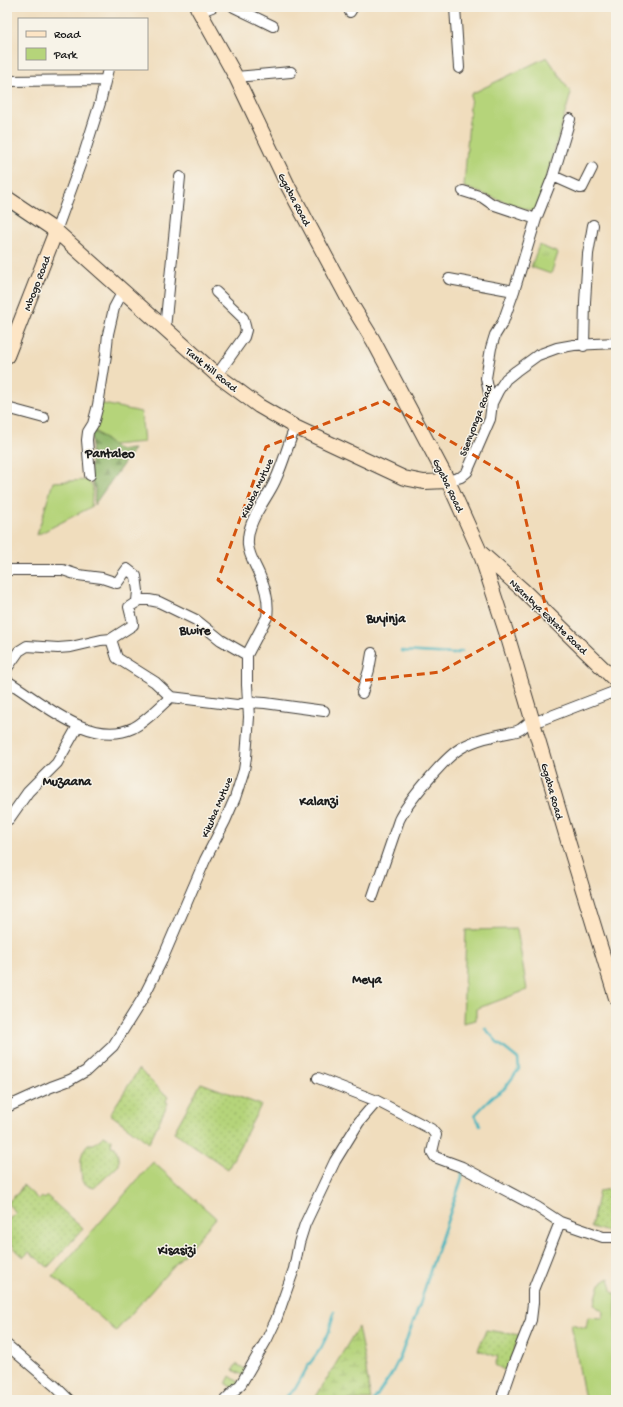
<svg xmlns="http://www.w3.org/2000/svg" width="623" height="1407" font-family="'Gochi Hand',sans-serif">
	<style>
		.grass { fill: url(#grass-tufts); stroke: #68784b }
		.forest { fill: url(#forest-firs); stroke: #566943 }
		.wetland { fill: url(#wetland-marsh); stroke: #68784b }
		.park { fill: #b5d47a; stroke: #68784b }
		.garden { fill: url(#garden-dots); stroke: #68784b }
		.lines { fill: none; stroke-linecap: round; stroke-linejoin: round }
		.stream { stroke: #44b4bd; stroke-width: 2.5 }
		.street-casing { stroke: #3c3934; stroke-width: 12 }
		.secondary-casing { stroke: #3c3934; stroke-width: 16 }
		.street { stroke: #fff; stroke-width: 10 }
		.secondary { stroke: #fde5c5; stroke-width: 14 }
		.marked { fill: none; stroke: #d4530e; stroke-width: 3; stroke-dasharray: 8 5; stroke-linejoin: round }
		.labels { text-anchor: middle; stroke-width: 3; stroke-linejoin: round; paint-order: stroke }
		.street-label { font-size: 11px; fill: #1c1c1c; stroke: #f7f3e8 }
		.quarter-label { font-size: 13px; font-weight: bold; fill: #1c1c1c; stroke: #f7f3e8 }
	</style>
	<defs>
		<pattern id="grass-tufts" width="24" height="20" patternUnits="userSpaceOnUse"><rect width="24" height="20" fill="#b5d47a"/><path d="M3 7l-1-3M5 7V3M7 7l1-3M15 17l-1-3M17 17v-4M19 17l1-3" fill="none" stroke="#9bb569"/></pattern>
		<pattern id="forest-firs" width="22" height="20" patternUnits="userSpaceOnUse"><rect width="22" height="20" fill="#90b66a"/><path d="M5 1l3.5 6h-7zM16 11l3.5 6h-7z" fill="#759356"/></pattern>
		<pattern id="wetland-marsh" width="20" height="14" patternUnits="userSpaceOnUse"><rect width="20" height="14" fill="#b5d47a"/><path d="M1 5h8M5 5V1M11 12h8M15 12V8" fill="none" stroke="#9bb569"/></pattern>
		<pattern id="garden-dots" width="8" height="8" patternUnits="userSpaceOnUse"><rect width="8" height="8" fill="#b5d47a"/><path d="M2 2h.1M6 6h.1" fill="none" stroke="#9bb569" stroke-width="1.8" stroke-linecap="round"/></pattern>
	</defs>
	<rect width="100%" height="100%" fill="#f7f3e8"/>
	<filter id="ink" filterUnits="userSpaceOnUse"><feTurbulence type="fractalNoise" baseFrequency=".025" numOctaves="2"/><feDisplacementMap in="SourceGraphic" scale="8" xChannelSelector="R" yChannelSelector="G"/><feConvolveMatrix kernelMatrix="1 2 1 2 8 2 1 2 1" color-interpolation-filters="sRGB"/></filter>
	<filter id="wash" filterUnits="userSpaceOnUse"><feTurbulence type="fractalNoise" baseFrequency=".012" numOctaves="4" result="noise"/><feDisplacementMap in="SourceGraphic" scale="16" xChannelSelector="R" yChannelSelector="G"/><feGaussianBlur stdDeviation="0.9" result="paint"/><feColorMatrix in="noise" values="0 0 0 0 0 0 0 0 0 0 0 0 0 0 0 0 0 1.4 0 .05"/><feComposite in="paint" operator="in"/></filter>
	<g filter="url(#wash)">
		<rect width="100%" height="100%" fill="#f0ddbd"/>
		<path class="grass" d="M539 245 558 253 551 274 531 267Z
			M230 1376 240 1383 235 1389 226 1384Z"/>
		<path class="forest" d="M92 430 119 450 134 449 94 505 95 488 90 479Z"/>
		<path class="wetland" d="M358 1327 364 1357 371 1400H314Z"/>
		<path class="park" d="M547 57 571 93 536 213 464 187 471 94Z
			M99 403 141 412 144 442 112 445 93 429Z
			M87 480 93 487 91 507 37 535 53 482Z
			M517 929 527 990 476 1009V1020L463 1023 466 930Z
			M153 1162 216 1218 116 1331 53 1276Z
			M609 1278 613 1293H616V1400H585L571 1324 586 1328 588 1317 603 1318 604 1312 594 1305 600 1284Z
			M236 1364 247 1370 244 1376 233 1370Z"/>
		<path class="garden" d="M139 1069 163 1093 168 1096 166 1101 168 1103 149 1143 110 1114Z
			M201 1083 261 1105 228 1169 174 1132Z
			M104 1136 112 1140 111 1146 115 1147 119 1157V1165L94 1188 88 1186 82 1181C81 1167 78 1155 88 1144H94Z
			M23 1185 39 1200 42 1197 44 1199 47 1196 83 1229 48 1267 29 1252 24 1257C11 1248 7 1237 7 1221L16 1213 7 1203 18 1193Z
			M616 1188V1234L591 1227 599 1191Z
			M486 1330 520 1335 506 1371 495 1365 498 1357 478 1350Z"/>
		<g class="lines">
			<path class="stream" d="M14 211 47 234
				M401 651 454 654 462 651
				M480 1125 475 1115 491 1098 504 1089 519 1069 518 1059 498 1043 485 1028
				M282 1400 295 1389 308 1366 321 1348 329 1332 334 1312
				M374 1400 391 1375 400 1357 420 1304 431 1268 462 1178V1171"/>
		</g>
	</g>
	<g filter="url(#ink)">
		<g class="lines">
			<g class="street-casing">
				<path id="street" d="M234 7 273 26
					M455 7 459 68
					M199 12 212 7
					M350 12 353 7
					M236 77 291 72
					M7 81 105 80
					M553 176 580 188H582L592 168
					M463 191 482 197 492 204 536 219
					M56 231 84 154 100 103 108 69
					M449 279 514 291
					M216 292 243 318 246 330 244 337 217 375
					M165 329 180 177
					M584 346 585 302 588 254 593 225
					M492 403 489 393 486 378 491 348 495 335 503 322 514 291 536 219 553 176 570 119
					M7 408 44 418
					M90 475 87 440 88 432 93 424 98 405 106 355 108 334 114 308 123 291
					M448 481 461 477 467 472 490 419 492 403 498 391 506 379 516 371 538 355 557 348 574 345 616 343
					M7 570H63L78 575 102 578 117 583 127 569 136 576 138 591 137 601
					M111 639 117 658 155 682 171 697
					M7 668 19 651 27 646 58 648 71 647 101 640 111 639 133 625V623L129 607 140 600H149L159 602 196 620 221 640 247 655
					M7 681C41 701 90 748 133 728 147 721 159 707 171 697L237 705 248 702 265 703 324 711
					M362 693 369 670 372 653
					M533 723 616 691
					M9 819 28 792 57 763 78 726
					M373 896 399 820C407 803 445 757 461 748 478 738 498 735 517 731L521 729 532 720
					M318 1078 377 1101
					M7 1107 51 1087 70 1080 86 1071 113 1046 143 998 162 960 205 860 225 821 235 798 244 770 246 757 249 717 247 685V655L267 617C269 603 266 589 260 576 256 566 249 556 248 545 246 521 266 501 275 481 283 464 288 445 295 427
					M7 1345 55 1386 69 1400
					M225 1400 241 1384 267 1339 276 1320 294 1269 299 1243 305 1224 335 1161 359 1122 377 1101 431 1129 436 1135 432 1152 435 1157 462 1167 537 1207 560 1222 603 1237H616
					M503 1400V1394L513 1365 531 1320 533 1303V1290L560 1222"/>
			</g>
			<g class="secondary-casing">
				<path id="secondary" d="M197 7 236 77 289 188 351 304 373 340 448 481 480 552 509 641 568 841 616 998
					M7 198 56 231 217 375 259 406 295 427 404 478 424 482 448 481
					M7 356 56 231
					M480 552 523 590 616 681"/>
			</g>
			<use href="#street" class="street"/>
			<use href="#secondary" class="secondary"/>
		</g>
	</g>
	<path class="marked" d="M383 401 517 481 547 613 440 672 359 681 218 580 266 447Z"/>
	<g class="labels">
		<g class="street-label">
			<text transform="translate(295 199) rotate(62)" y="4">Ggaba Road</text>
			<text transform="translate(36 283) rotate(-69)" y="4">Mbogo Road</text>
			<text transform="translate(212 369) rotate(39)" y="4">Tank Hill Road</text>
			<text transform="translate(475 420) rotate(-69)" y="4">Ssenyonga Road</text>
			<text transform="translate(449 485) rotate(64)" y="4">Ggaba Road</text>
			<text transform="translate(256 488) rotate(-65)" y="4">Kikuba Mutwe</text>
			<text transform="translate(549 616) rotate(44)" y="4">Nsambya Estate Road</text>
			<text transform="translate(553 791) rotate(74)" y="4">Ggaba Road</text>
			<text transform="translate(216 807) rotate(-67)" y="4">Kikuba Mutwe</text>
		</g>
		<g class="quarter-label">
			<text x="110" y="457">Pantaleo</text>
			<text x="386" y="622">Buyinja</text>
			<text x="195" y="634">Bwire</text>
			<text x="67" y="785">Muzaana</text>
			<text x="319" y="805">Kalanzi</text>
			<text x="367" y="983">Meya</text>
			<text x="177" y="1254">Kisasizi</text>
		</g>
	</g>
	<rect width="623" height="1407" fill="none" stroke="#f7f3e8" stroke-width="24"/>
	<rect x="18" y="18" width="130" height="52" fill="#f7f3e8" stroke="#9f9d96"/>
	<rect x="26" y="31" width="20" height="6" fill="#fde5c5" stroke="#9f9d96"/>
	<text x="54" y="38" font-size="12" fill="#1c1c1c">Road</text>
	<rect x="26" y="48" width="20" height="12" fill="#b5d47a" stroke="#9f9d96"/>
	<text x="54" y="58" font-size="12" fill="#1c1c1c">Park</text>
</svg>
